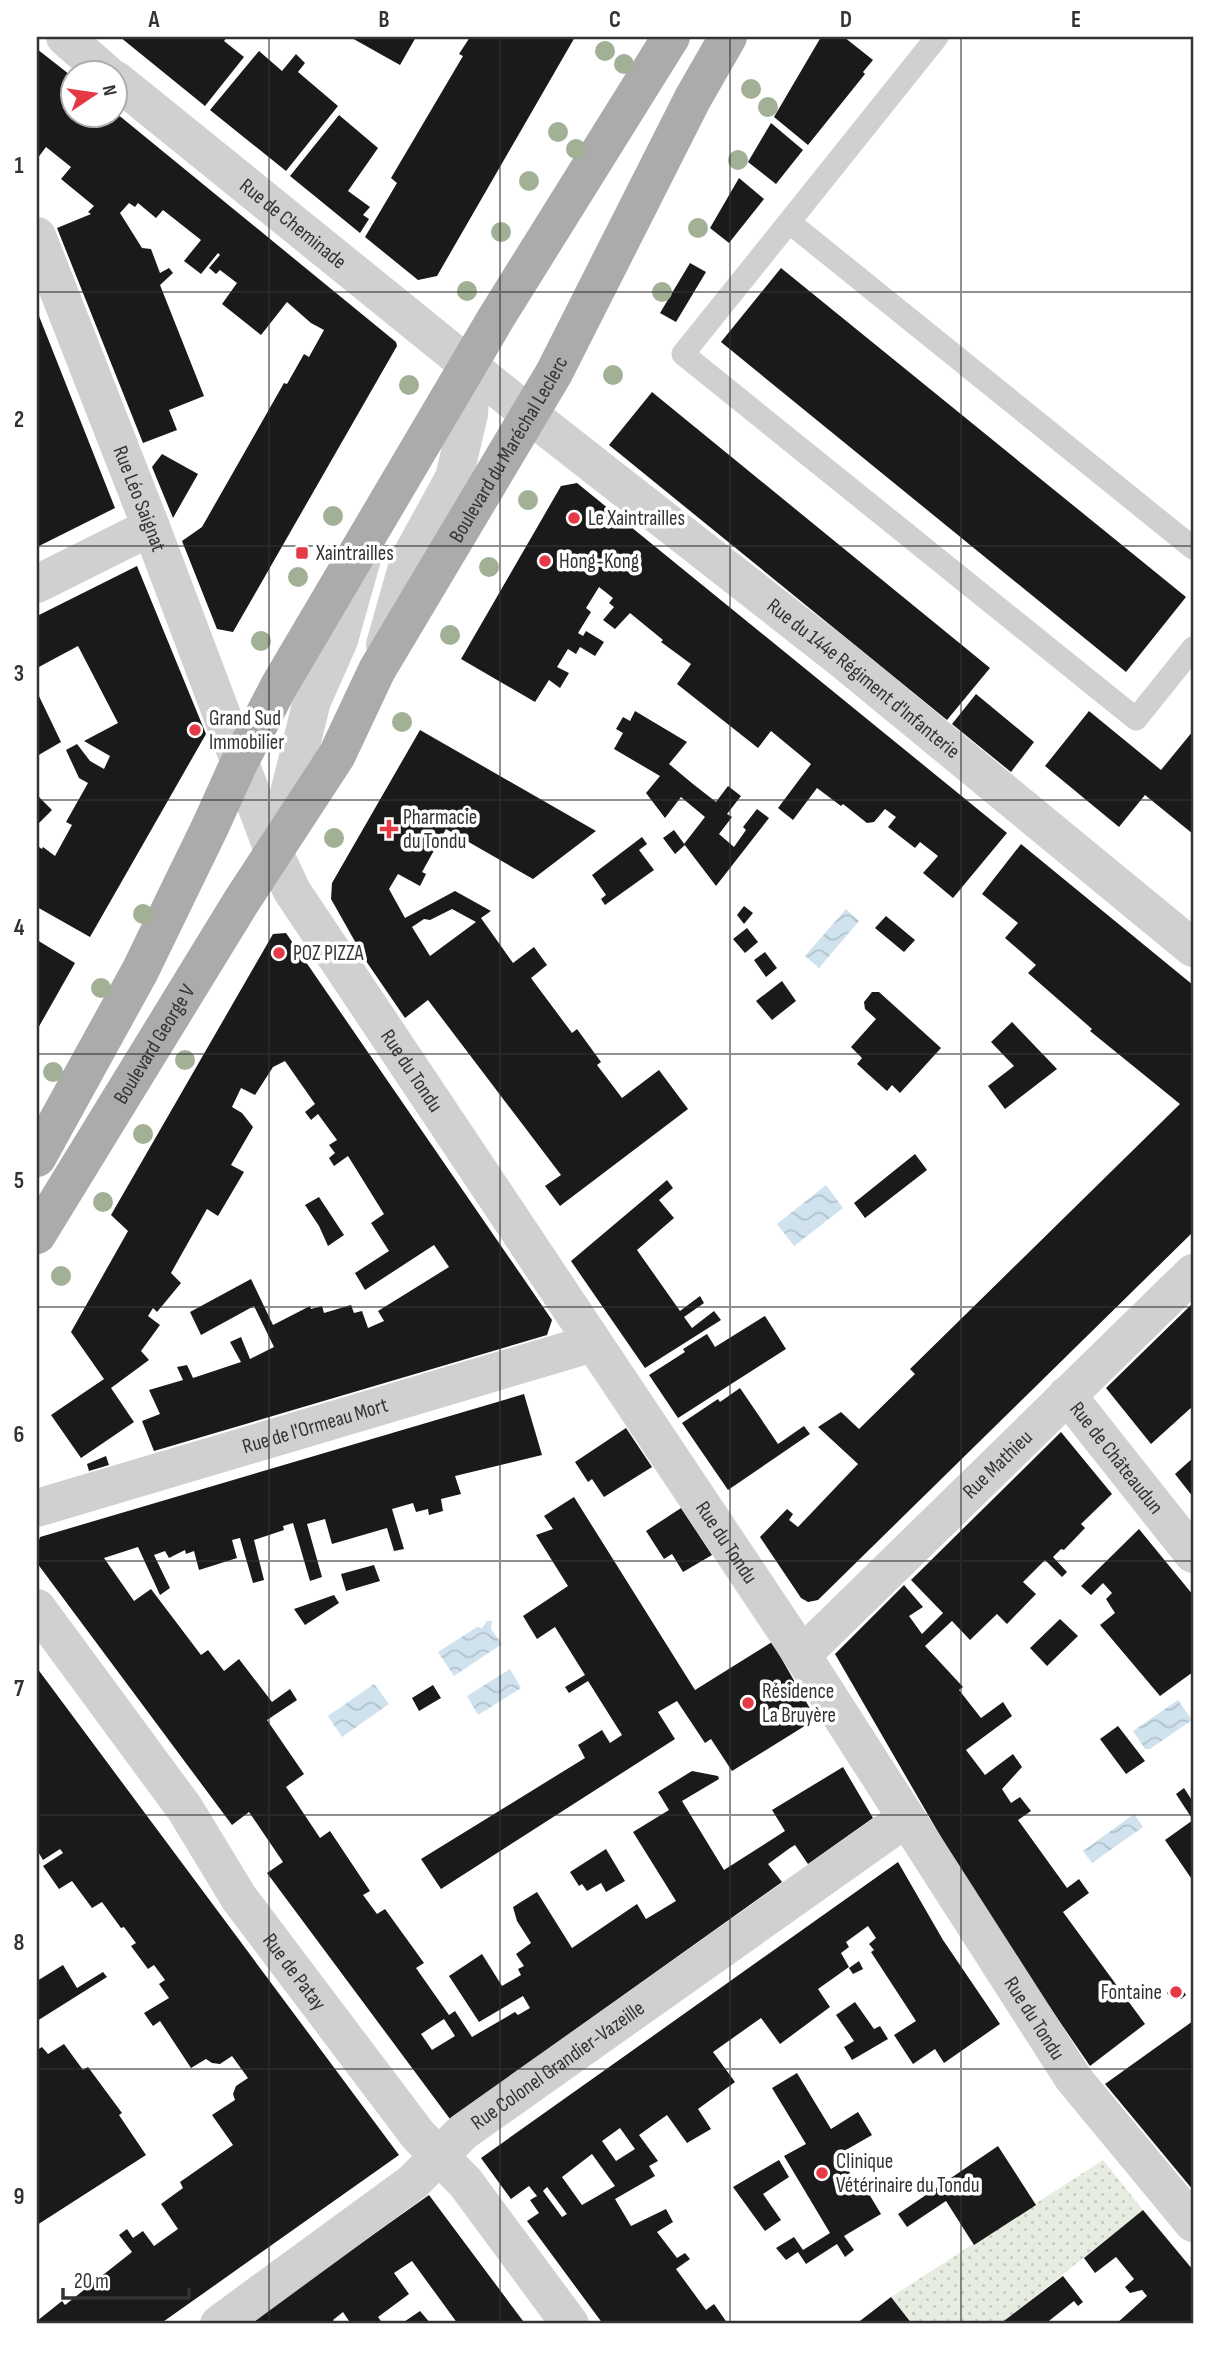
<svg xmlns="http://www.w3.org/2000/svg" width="1230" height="2361" font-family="'Sofia Sans Condensed',sans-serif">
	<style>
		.grass { fill: url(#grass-dots) }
		.water { fill: url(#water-waves) }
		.building { fill: #1a1a1a; fill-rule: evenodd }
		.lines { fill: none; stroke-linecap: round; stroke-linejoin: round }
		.service { stroke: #d0d0d0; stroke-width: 23 }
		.minor { stroke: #d0d0d0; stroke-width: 38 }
		.tertiary { stroke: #d0d0d0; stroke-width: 38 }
		.primary { stroke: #ababab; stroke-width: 38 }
		.tree { fill: #a2b095 }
		.grid { fill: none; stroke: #333; stroke-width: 2; stroke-opacity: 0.55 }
		.poi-dot { fill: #e63946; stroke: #fff; stroke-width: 2.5 }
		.labels { text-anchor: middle; stroke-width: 7; stroke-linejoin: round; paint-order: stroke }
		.street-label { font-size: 21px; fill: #333; stroke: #fff }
		.poi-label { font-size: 21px; fill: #333; stroke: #fff; text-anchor: start }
		.neatline { fill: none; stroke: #333; stroke-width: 2.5 }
		.grid-label { font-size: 23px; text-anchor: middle; font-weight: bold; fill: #333 }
	</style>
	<defs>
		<pattern id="grass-dots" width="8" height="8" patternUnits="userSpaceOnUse" patternTransform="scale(1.75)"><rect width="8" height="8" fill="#e6ecdf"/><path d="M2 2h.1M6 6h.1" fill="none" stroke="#c6cbc0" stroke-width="1.8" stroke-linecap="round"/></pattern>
		<pattern id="water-waves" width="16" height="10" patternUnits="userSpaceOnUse" patternTransform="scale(1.75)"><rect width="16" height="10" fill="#cfe2ee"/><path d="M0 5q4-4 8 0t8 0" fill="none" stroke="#b2c2cd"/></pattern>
	</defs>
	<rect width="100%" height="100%" fill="#fff"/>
	<path class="grass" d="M1103 2160 1143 2210 1001 2324H912L891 2297Z"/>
	<path class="water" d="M846 909 859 921 819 968 805 956Z
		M826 1185 843 1208 794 1246 777 1224Z
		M487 1621H492L491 1629 502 1644 454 1676 438 1652 477 1627 482 1628Z
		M510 1669 521 1688 478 1715 467 1696Z
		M374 1684 389 1704 342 1737 328 1716Z
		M1178 1700 1192 1720 1150 1749H1145L1133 1731Z
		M1134 1814 1143 1827 1092 1863 1083 1851Z"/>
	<path class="building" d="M120 37H227L224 41 244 57 205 106Z
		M350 37H416L400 65Z
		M470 37H575L437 276 418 280 365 237 397 183 391 178 463 56 459 54Z
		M821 37H844L873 60 863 72 865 74 808 145 774 117Z
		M37 49 74 78V116H116V113L396 342 397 346 233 632 217 629 182 541 202 527 284 383 287 384 304 354 309 357 324 330 311 323 287 302 261 335 222 304 237 283 220 270 216 274 209 268 220 255 218 253 201 274 184 261 201 240 163 210 156 218 138 203 135 207 129 203 120 213 142 248 151 249 160 273 169 268 173 273 160 285 204 396 169 410 177 430 143 443 57 228 91 214 88 212 94 206 61 179 71 167 46 147 37 159Z
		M259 51 282 71 296 54 305 63 298 72 338 106 286 171 210 110Z
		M339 115 378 148 348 191 370 207 363 215 369 219 360 233 290 176Z
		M771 123 803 150 776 184 748 162Z
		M739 178 764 199 729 243 710 228Z
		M690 263 706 272 676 322 660 313Z
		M781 268 1186 597 1126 672 721 342Z
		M37 311 115 508 37 547V483L39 482 37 477Z
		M652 392 990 668 947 720 609 445Z
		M162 454 198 474 173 518 152 467Z
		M577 483 1007 833 953 898 923 873 938 856 920 842 915 848 888 827 896 817 885 809 874 822 867 823 843 804 841 806 817 788 793 820 778 808 811 764 771 731 758 748 677 684 691 664 661 642 663 640 630 613 615 629 603 620 614 607 609 603 613 598 599 587 586 608 591 612 578 633 583 636 586 631 604 642 595 656 580 647 576 654 568 649 557 667 569 673 560 688 549 680 535 702 461 659 561 486Z
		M137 566 206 734 90 937 37 907V851L39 847 42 849 43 847 55 856 72 825 66 822 88 783 79 778 66 750 77 744 90 761 104 769 110 756 84 741 118 723 78 646 37 668V616Z
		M37 692 61 742 37 756Z
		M976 694 1034 742 1011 772 952 724Z
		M635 711 687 742 669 764 693 784 716 802 728 786 741 796 727 814 732 817 719 834 734 847 746 830 743 827 757 809 769 818 716 886 684 844 705 817 681 797 665 818 646 793 660 776 614 749 623 733 616 729 623 717 630 721Z
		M1089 711 1161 770 1193 731V834L1145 795 1119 827 1045 766Z
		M420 730 596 831 533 879 446 829 422 872 426 874 420 886 398 874 389 889 405 918 455 891 491 911 481 918 513 963 534 947 547 965 531 978 572 1033 577 1029 601 1062 597 1065 622 1098 659 1070 688 1109 560 1206 545 1186 561 1175 428 1000 405 1018 366 961 331 899 332 883ZM452 909 476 922 430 956 412 927 424 919 430 920Z
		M37 795 52 810 37 825Z
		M674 830 685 845 675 854 663 838Z
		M642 837 647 844 639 850 654 870 605 905 601 899 606 895 592 875Z
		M1021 844 1193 985V1232L818 1600 808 1602 801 1598 760 1537 787 1509 793 1514 789 1520 798 1527 858 1464 818 1427 841 1412 859 1429 915 1374 910 1369 1180 1104 1090 1031 1092 1029 1028 973 1036 965 1005 938 1018 923 982 894Z
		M744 906 753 913 744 924 737 915Z
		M886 916 915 940 904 952 875 928Z
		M747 928 758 942 745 953 733 939Z
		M286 933 552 1320 547 1335 154 1451 142 1421 160 1414 149 1390 183 1380 177 1367 187 1365 193 1378 241 1362 230 1342 241 1337 250 1359 274 1347 254 1306 201 1335 190 1312 251 1279 273 1325 310 1306 311 1309 322 1306 324 1313 351 1305 354 1313 362 1311 368 1328 384 1321 378 1311 449 1267 434 1245 365 1290 355 1273 389 1251 371 1223 384 1214 348 1156 334 1166 329 1158 335 1153 329 1145 337 1140 318 1114 311 1120 305 1112 315 1104 285 1061 273 1067 255 1095 241 1088 232 1107 242 1113 253 1127 231 1165 244 1172 218 1216 207 1209 171 1273 181 1283 157 1312 153 1308 148 1316 160 1325 141 1351 149 1360 111 1388 134 1422 81 1458 51 1415 104 1379 71 1332 128 1231 111 1215 273 934Z
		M37 940 75 963 37 1030Z
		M765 952 777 968 766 977 754 960Z
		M782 981 796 1001 772 1020 756 1001Z
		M872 992H879L941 1048 900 1093 892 1085 887 1091 857 1064 862 1058 851 1047 876 1019 865 1009 864 1002Z
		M1012 1022 1057 1069 1005 1109 988 1086 1014 1066 991 1042Z
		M915 1154 927 1170 865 1218 854 1203Z
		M667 1180 673 1188 659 1200 674 1218 637 1250 680 1311 700 1296 704 1303 684 1317 692 1328 714 1311 721 1320 645 1368 571 1261Z
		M319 1197 344 1235 328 1246 319 1226 305 1205Z
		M1193 1303V1406L1151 1444 1106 1388Z
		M765 1316 786 1349 678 1418 649 1375 685 1352 683 1349 707 1334 715 1347Z
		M740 1388 778 1444 804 1426 810 1434 728 1490 682 1423 718 1399 720 1402Z
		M524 1394 542 1455 455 1476 461 1494 441 1499 443 1511 429 1515 428 1509 416 1512 413 1503 392 1509 404 1549 394 1551 387 1528 332 1544 325 1519 307 1524 322 1577 310 1581 293 1523 283 1526 284 1530 254 1540 264 1580 253 1583 240 1538 232 1540 237 1558 199 1570 194 1551 186 1554 185 1550 169 1558 165 1551 154 1555 170 1588 160 1595 138 1547 104 1558 134 1601 151 1589 201 1655 208 1650 224 1671 239 1659 272 1702 290 1689 297 1700 267 1720 304 1774 286 1787 320 1838 330 1831 370 1891 363 1895 377 1914 385 1909 424 1963 416 1968 449 2015 455 2011 472 2037 515 2012 518 2015 530 2008 523 1996 479 2022 449 1976 482 1954 502 1986 521 1975 518 1969 524 1966 516 1954 531 1943 517 1921 513 1907 537 1892 572 1948 637 1904 646 1919 676 1901 633 1832 669 1810 658 1792 692 1771 718 1776 719 1779 682 1801 724 1870 785 1831 772 1810 843 1767 873 1818 808 1864 795 1845 790 1848 768 1864 782 1882 450 2119 267 1873 283 1862 249 1812 232 1825 37 1563V1547L40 1537ZM444 2019 455 2036 432 2050 421 2034Z
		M626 1428 652 1467 604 1497 592 1479 588 1482 575 1462Z
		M1061 1432 1112 1494 1081 1524 1085 1528 1064 1550 1061 1549 1053 1557 1067 1572 1062 1577 1045 1560 1023 1582 1036 1594 1007 1624 997 1614 970 1640 952 1621 925 1646 963 1687 959 1690 981 1718 1003 1702 1012 1716 966 1750 985 1775 1013 1754 1022 1767 1002 1789 1011 1803 1020 1797 1031 1811 1018 1820 1067 1888 1079 1879 1089 1893 1063 1912 1145 2024 1090 2066 982 1908 835 1654 904 1585 923 1607 909 1616 922 1634 943 1613 911 1580Z
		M106 1456 109 1465 89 1471 87 1464Z
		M1193 1458V1497L1175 1474Z
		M574 1497 695 1690 772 1642 816 1719 732 1771 711 1739 705 1743 677 1701 658 1712 675 1739 441 1889 421 1859 585 1758 578 1745 602 1730 610 1743 622 1735 588 1681 569 1693 565 1687 585 1675 555 1627 537 1639 523 1616 568 1586 536 1535 553 1529 544 1516Z
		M681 1508 712 1555 683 1572 672 1554 664 1559 646 1531Z
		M1139 1529 1193 1595V1672L1160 1696 1100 1625 1115 1613 1106 1599 1112 1593 1103 1583 1091 1595 1081 1586Z
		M374 1565 380 1581 346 1591 341 1574Z
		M334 1595 339 1603 305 1625 294 1609Z
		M1060 1619 1078 1636 1047 1666 1030 1648Z
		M37 1668 399 2155 160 2324H37V2321L62 2301 65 2305 132 2252 119 2235 127 2229 133 2238 143 2231 154 2246 178 2229 161 2204 183 2188 180 2182 233 2145 212 2115 235 2100 233 2094 236 2086 248 2078 232 2056 220 2064 212 2063 206 2059 191 2068 160 2021 153 2026 144 2013 169 1998 159 1984 165 1980 154 1965 148 1969 131 1946 136 1943 124 1927 121 1928 102 1902 92 1908 72 1881 59 1889 43 1866 63 1853 60 1849 43 1860 37 1850Z
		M433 1685 441 1698 419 1711 412 1698Z
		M1118 1726 1145 1761 1126 1774 1100 1739Z
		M1184 1788 1193 1802V1881L1165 1840 1193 1820 1176 1794Z
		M606 1849 625 1881 606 1892 601 1883 587 1891 582 1884 579 1886 570 1872Z
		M898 1862 943 1940 1000 2024 944 2063 935 2049 913 2064 894 2035 916 2021 871 1952 874 1950 869 1944 876 1938 868 1926 846 1942 849 1947 841 1953 849 1967 818 1989 830 2007 780 2044 761 2018 713 2052 735 2082 698 2109 711 2129 687 2143 667 2115 639 2135 658 2161 649 2166 655 2176 615 2199 631 2226 666 2209 673 2222 657 2232 677 2258 685 2253 690 2259 676 2269 706 2310 714 2304 728 2324H603L527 2221 539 2213 530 2200 537 2196 529 2186 511 2199 481 2158ZM620 2128 635 2149 616 2161 602 2141ZM592 2154 615 2186 582 2205 562 2177ZM547 2187 567 2214 562 2217 543 2191Z
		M859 1961 863 1969 853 1974 849 1968Z
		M63 1965 77 1988 103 1972 107 1977 37 2021V1981Z
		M1178 1984 1186 1995 1181 1999 1171 1998 1167 1993Z
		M855 2002 874 2029 880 2026 888 2039 852 2060 844 2047 854 2041 836 2015Z
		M1193 2021V2190L1105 2084Z
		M64 2044 83 2070 88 2067 122 2113 119 2115 146 2155 37 2225V2050L42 2047 48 2054Z
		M797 2073 831 2129 858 2112 872 2135 839 2154 861 2192 866 2189 881 2214 844 2236 854 2250 845 2257 837 2244 806 2264 798 2252 786 2260 776 2248 794 2237 803 2250 830 2233 784 2156 806 2144 772 2088Z
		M998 2146 1036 2205 974 2245 946 2201 907 2227 898 2214Z
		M779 2160 789 2177 763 2194 781 2220 765 2231 733 2187Z
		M429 2195 523 2321 519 2324H458L412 2261 394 2273 409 2294 378 2317 383 2324H351L343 2312 333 2320 336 2324H247Z
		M1143 2210 1193 2270V2324H1116L1147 2296 1142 2290 1130 2293 1125 2287 1134 2279 1116 2257 1095 2273 1084 2258Z
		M1063 2276 1083 2302 1078 2306 1074 2301 1045 2324H1000Z
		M891 2297 912 2324H856Z
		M420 2311 431 2324H401Z"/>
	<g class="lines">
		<path class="service" d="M937 37 789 222 1193 548
			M789 222 683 354 1136 719 1193 648"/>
		<g class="minor">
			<path id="s1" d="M530 415 843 660 1193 948"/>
			<path d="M37 584 151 527"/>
			<path d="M385 645 409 560 454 478 469 414 471 383 468 366"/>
			<path d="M276 845 312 701 339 640 363 555"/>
			<path id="s2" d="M1067 1395 1193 1554"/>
			<path id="s3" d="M37 1508 593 1343"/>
			<path id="s4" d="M37 1608 185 1809 239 1898 418 2135 465 2182 570 2324"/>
			<path id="s5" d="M802 1655 1193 1273"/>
			<path id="s6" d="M219 2324 413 2182 463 2132 905 1819"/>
		</g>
		<g class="tertiary">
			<path d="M65 37 107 74"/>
			<path id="s7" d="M116 80 530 415"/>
			<path id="s8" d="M37 236 151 527 274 853 292 891 802 1655 1073 2078 1193 2223"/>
		</g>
		<g class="primary">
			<path d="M37 1158 140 971 210 827 239 763 279 686 496 318 671 37"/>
			<path id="s9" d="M37 1235 241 902 337 755 377 670 554 373 693 98 728 37"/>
		</g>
	</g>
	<g class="tree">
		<circle cx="605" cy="51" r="10"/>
		<circle cx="624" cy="64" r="10"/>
		<circle cx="751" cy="89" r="10"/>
		<circle cx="768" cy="107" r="10"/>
		<circle cx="558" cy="132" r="10"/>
		<circle cx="576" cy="149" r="10"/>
		<circle cx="738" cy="160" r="10"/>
		<circle cx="529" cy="181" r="10"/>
		<circle cx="698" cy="228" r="10"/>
		<circle cx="501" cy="232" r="10"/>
		<circle cx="467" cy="291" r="10"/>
		<circle cx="662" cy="292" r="10"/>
		<circle cx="613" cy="375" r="10"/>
		<circle cx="409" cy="385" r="10"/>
		<circle cx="528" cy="500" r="10"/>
		<circle cx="333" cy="516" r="10"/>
		<circle cx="489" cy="567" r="10"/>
		<circle cx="298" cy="577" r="10"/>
		<circle cx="450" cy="635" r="10"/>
		<circle cx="261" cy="641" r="10"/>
		<circle cx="402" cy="722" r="10"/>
		<circle cx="334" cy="838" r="10"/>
		<circle cx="143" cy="914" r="10"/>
		<circle cx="101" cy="988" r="10"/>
		<circle cx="185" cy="1060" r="10"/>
		<circle cx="53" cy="1072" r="10"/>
		<circle cx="143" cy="1134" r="10"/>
		<circle cx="103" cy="1202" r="10"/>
		<circle cx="61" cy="1276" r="10"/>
	</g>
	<path class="grid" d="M269 37V2324M500 37V2324M730 37V2324M961 37V2324M37 292H1193M37 546H1193M37 800H1193M37 1054H1193M37 1307H1193M37 1561H1193M37 1815H1193M37 2069H1193"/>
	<g class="poi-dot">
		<circle cx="574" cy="518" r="7"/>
		<rect x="295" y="546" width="14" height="14" rx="3.5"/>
		<circle cx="545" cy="561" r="7"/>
		<circle cx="195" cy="730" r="7"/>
		<path d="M385.5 818.5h7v7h7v7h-7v7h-7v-7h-7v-7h7z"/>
		<circle cx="279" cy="953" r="7"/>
		<circle cx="748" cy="1703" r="7"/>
		<circle cx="1176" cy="1992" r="7"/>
		<circle cx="822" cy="2173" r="7"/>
	</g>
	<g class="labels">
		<g class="street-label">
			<text dy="7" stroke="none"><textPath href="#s7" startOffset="228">Rue de Cheminade</textPath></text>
			<text dy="7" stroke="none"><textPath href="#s9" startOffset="917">Boulevard du Maréchal Leclerc</textPath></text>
			<text dy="7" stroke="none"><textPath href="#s8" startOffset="282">Rue Léo Saignat</textPath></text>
			<text dy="7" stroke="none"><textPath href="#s1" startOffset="425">Rue du 144e Régiment d'Infanterie</textPath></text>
			<text dy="7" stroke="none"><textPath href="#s9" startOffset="224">Boulevard George V</textPath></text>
			<text dy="7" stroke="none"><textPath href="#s8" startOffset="919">Rue du Tondu</textPath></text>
			<text dy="7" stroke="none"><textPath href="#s3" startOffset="290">Rue de l'Ormeau Mort</textPath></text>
			<text dy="7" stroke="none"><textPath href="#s2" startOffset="80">Rue de Châteaudun</textPath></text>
			<text dy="7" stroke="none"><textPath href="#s5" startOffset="273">Rue Mathieu</textPath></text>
			<text dy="7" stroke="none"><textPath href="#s8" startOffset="1486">Rue du Tondu</textPath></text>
			<text dy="7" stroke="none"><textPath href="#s4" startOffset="446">Rue de Patay</textPath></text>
			<text dy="7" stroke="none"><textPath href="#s8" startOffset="2053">Rue du Tondu</textPath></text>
			<text dy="7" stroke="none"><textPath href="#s6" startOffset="427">Rue Colonel Grandier-Vazeille</textPath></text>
		</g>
		<g class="poi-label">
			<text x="588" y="525">Le Xaintrailles</text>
			<text x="316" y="560">Xaintrailles</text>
			<text x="559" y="568">Hong-Kong</text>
			<text x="209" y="725">Grand Sud<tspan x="209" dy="24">Immobilier</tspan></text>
			<text x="403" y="824">Pharmacie<tspan x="403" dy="24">du Tondu</tspan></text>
			<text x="293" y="960">POZ PIZZA</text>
			<text x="762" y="1698">Résidence<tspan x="762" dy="24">La Bruyère</tspan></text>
			<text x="1162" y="1999" text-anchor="end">Fontaine</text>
			<text x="836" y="2168">Clinique<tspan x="836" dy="24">Vétérinaire du Tondu</tspan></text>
		</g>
	</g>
	<rect width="1230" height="2361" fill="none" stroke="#ffffff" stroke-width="77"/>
	<g transform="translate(94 94) rotate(77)"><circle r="33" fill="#ffffff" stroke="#adadad" stroke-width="2"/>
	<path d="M0-5L12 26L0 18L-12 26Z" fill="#e63946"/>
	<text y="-10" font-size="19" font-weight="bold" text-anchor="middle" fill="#333333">N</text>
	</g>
	<path d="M63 2288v10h126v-10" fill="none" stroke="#333333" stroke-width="3.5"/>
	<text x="74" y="2288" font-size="21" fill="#333333" stroke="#ffffff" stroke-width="5" paint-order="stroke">20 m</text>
	<rect x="38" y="38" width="1154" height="2284" class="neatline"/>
	<g class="grid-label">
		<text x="154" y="27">A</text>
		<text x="384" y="27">B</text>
		<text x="615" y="27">C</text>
		<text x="846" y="27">D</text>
		<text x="1076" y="27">E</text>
		<text x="19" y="173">1</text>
		<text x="19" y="427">2</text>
		<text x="19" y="681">3</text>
		<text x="19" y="935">4</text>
		<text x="19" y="1188">5</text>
		<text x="19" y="1442">6</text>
		<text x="19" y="1696">7</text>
		<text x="19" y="1950">8</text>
		<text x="19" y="2204">9</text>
	</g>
</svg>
